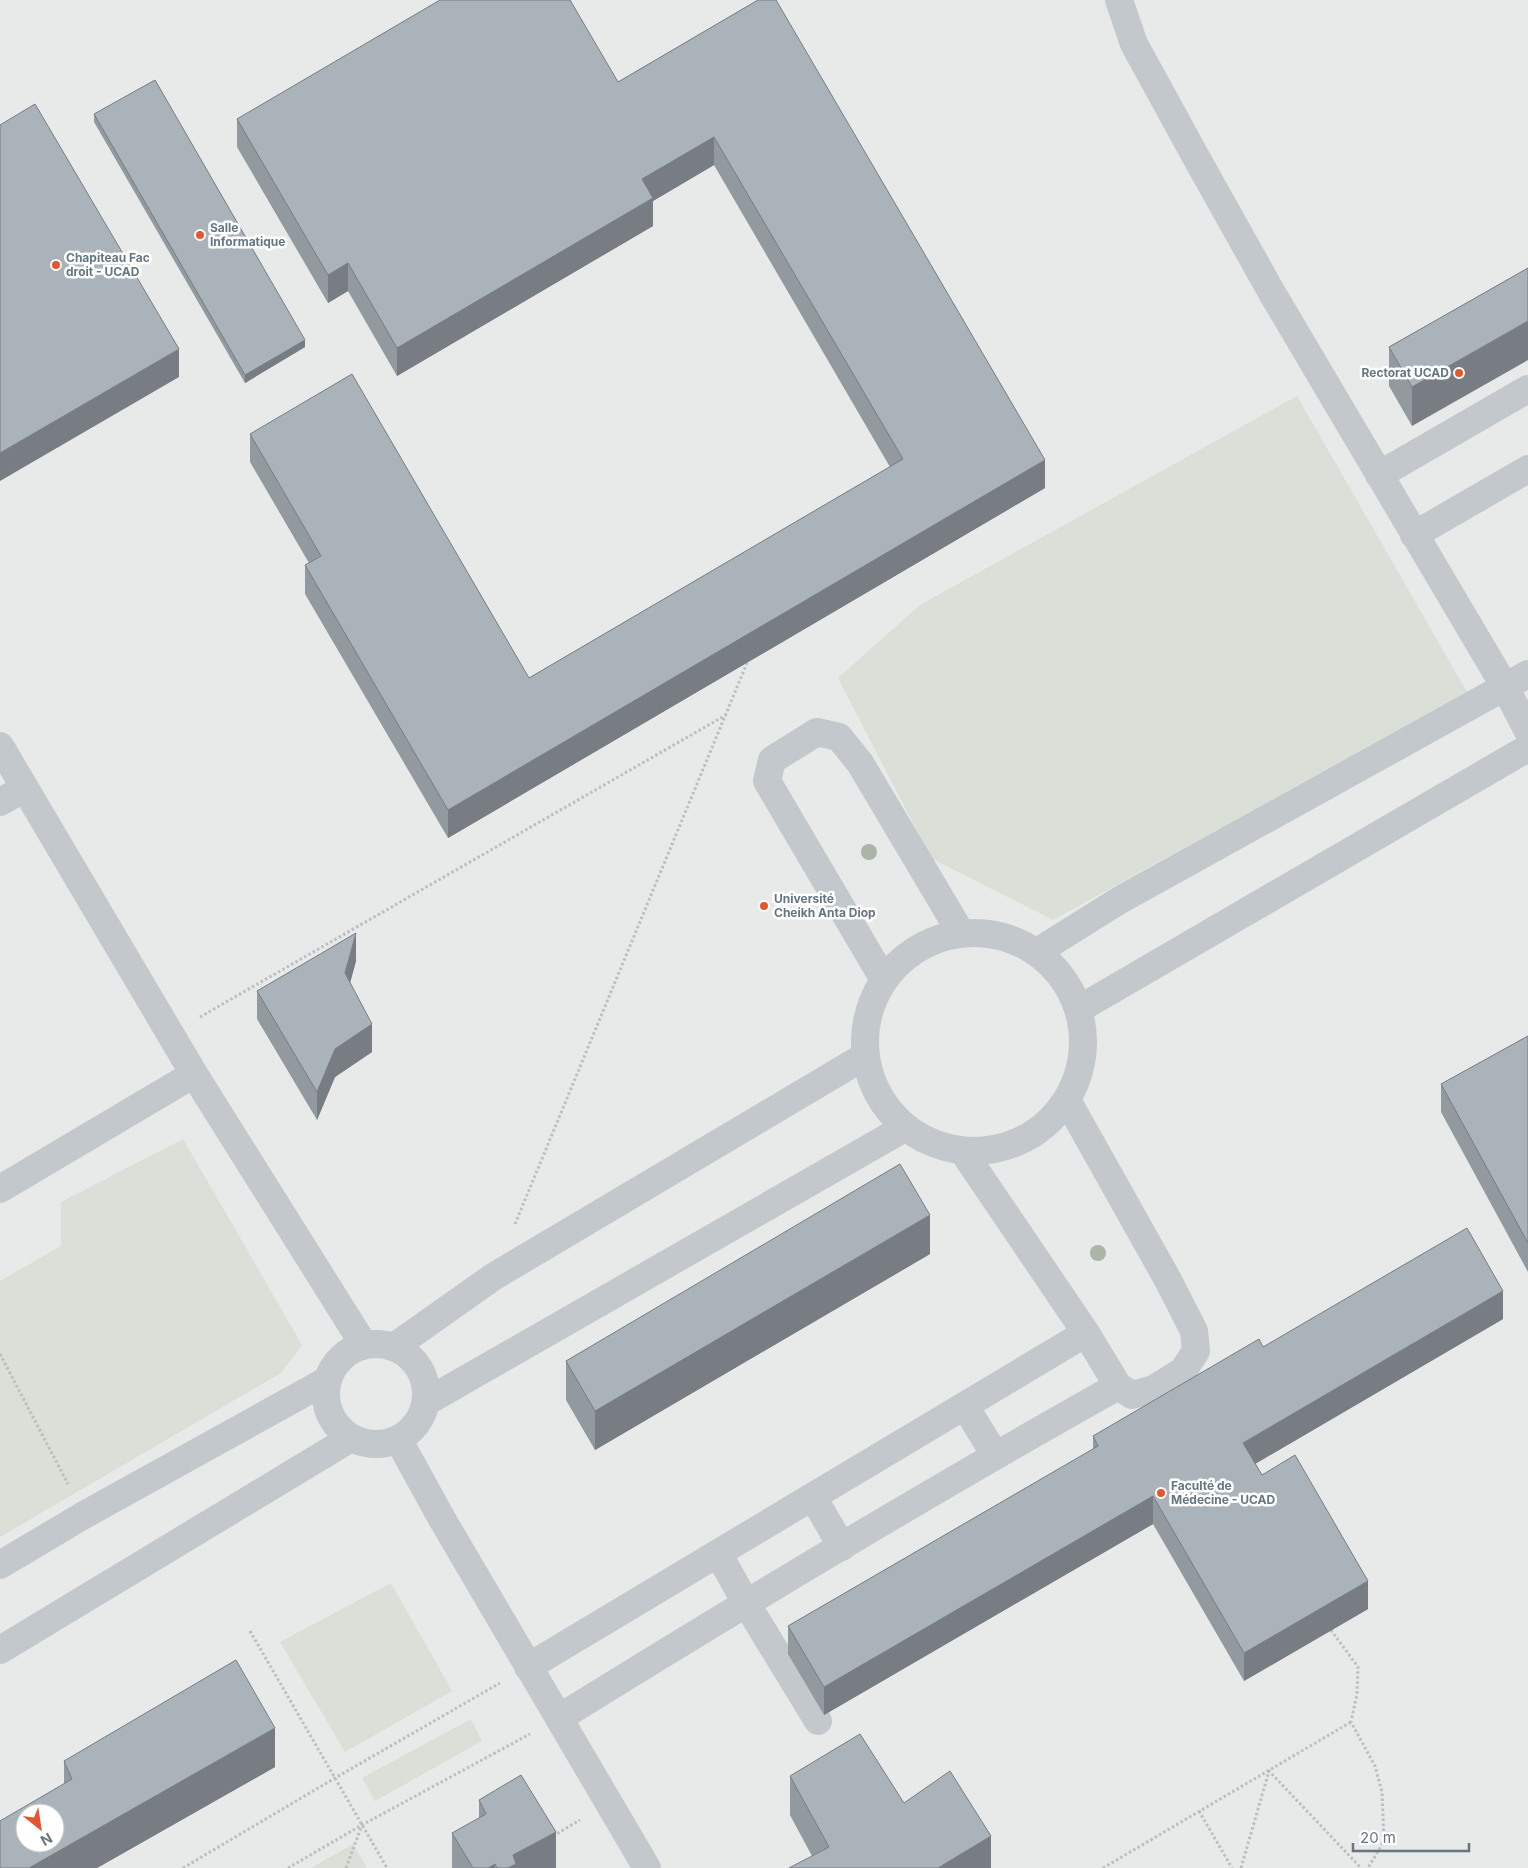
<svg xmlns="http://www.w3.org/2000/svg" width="1528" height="1868" font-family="Inter,sans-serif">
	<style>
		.built { fill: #e8e9e9; fill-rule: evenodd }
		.green { fill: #dadfd7 }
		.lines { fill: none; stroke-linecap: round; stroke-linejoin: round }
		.path { stroke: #bbbfc2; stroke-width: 3; stroke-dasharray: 2.5 2.5; stroke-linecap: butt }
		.minor { stroke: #c3c8cc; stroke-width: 28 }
		.tree { fill: #aab4a7 }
		.wall { fill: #929a9f }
		.shaded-wall { fill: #777d82 }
		.building { fill: #aab3b9; stroke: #777d82; fill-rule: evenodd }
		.poi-dot { fill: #e4572e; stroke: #fff; stroke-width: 2 }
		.labels { text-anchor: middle; stroke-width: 5; stroke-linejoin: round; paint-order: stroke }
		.poi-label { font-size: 12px; font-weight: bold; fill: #657683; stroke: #fff; text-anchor: start }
	</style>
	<rect width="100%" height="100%" fill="#fafaf8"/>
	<path class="built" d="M0 0H1528V1868H0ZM25 1813H55V1843H25Z"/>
	<path class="green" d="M1297 396 1467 692 1053 920 931 858 838 678 920 605Z
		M183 1139 302 1345 281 1373 0 1537V1281L61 1246V1202Z
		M391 1583 452 1691 345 1752 280 1642Z
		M471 1719 482 1741 375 1801 362 1778Z
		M353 1844 367 1868H311Z"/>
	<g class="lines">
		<path class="path" d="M200 1017 726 715
			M515 1224 747 663
			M0 1354 68 1484
			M1331 1630 1358 1667 1357 1694 1351 1722 1375 1766 1382 1792 1384 1841 1368 1868
			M250 1631 387 1868
			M1199 1811 1232 1868
			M553 1836 580 1820
			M183 1868 335 1778 500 1683
			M288 1868 362 1825 530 1734
			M346 1868 362 1825
			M1103 1868 1351 1722
			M1241 1868 1269 1771 1361 1868"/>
		<path class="minor" d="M1119 0 1134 44 1197 159 1272 293 1505 687 1528 731
			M1379 475 1528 389
			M1414 535 1528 469
			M0 746 194 1074 364 1345
			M0 802 25 788
			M865 1042a109 109 0 1 1 218 0a109 109 0 1 1-218 0Z
			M1037 952 1120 900 1528 674
			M884 980 767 781 772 760 817 732 839 737 860 763 961 933
			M1079 1009 1528 748
			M962 1150 1086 1333 1118 1386 1132 1395 1154 1389 1183 1371 1196 1351 1194 1331 1168 1280 1067 1100
			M0 1189 194 1074
			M326 1394a50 50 0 1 1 100 0a50 50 0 1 1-100 0Z
			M394 1347 493 1277 865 1056
			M426 1402 906 1127
			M965 1406 995 1455
			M398 1439 442 1519 647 1868
			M813 1497 842 1547
			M718 1553 746 1603 818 1721
			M0 1565 84 1515 326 1381
			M0 1650 351 1438
			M528 1667 1086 1333
			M559 1718C743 1604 929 1492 1118 1386"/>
	</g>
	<g class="tree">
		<circle cx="869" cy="852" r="8"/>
		<circle cx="1098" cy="1253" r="8"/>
	</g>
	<path class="wall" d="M758 0 1045 488 448 838 305 594V565L309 563 250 462V434L529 678 890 467 714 165 653 201V226L397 376 348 291 328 303 237 147V119L618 82Z
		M94 114 305 347 245 383 94 122Z
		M1528 268 1412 426 1389 386V347Z
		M356 961 350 983 372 1052 335 1077 317 1120 257 1019V991Z
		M1528 1036V1272L1441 1112V1084Z
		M930 1254 595 1450 566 1400V1361Z
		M1503 1319 1255 1464 1262 1475 1368 1609 1244 1681 1153 1524 824 1715 788 1654V1626L1093 1450V1436L1263 1347Z
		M64 1761 275 1767 97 1868H0L64 1784Z
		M790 1776 904 1803 991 1868 812 1856 790 1815Z
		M479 1800 556 1868H452V1833L479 1818Z"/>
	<path class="shaded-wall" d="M714 137V165L653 201V226L397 376V348L642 179Z
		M348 263V291L328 303V275Z
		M1528 321V360L1412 426V387Z
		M305 340V347L245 383V375Z
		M179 349V377L0 481V453Z
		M1045 460V488L448 838V810Z
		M356 933V961L345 1001V973Z
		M372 1024V1052L335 1077 317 1120V1092L335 1049Z
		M930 1215V1254L595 1450V1411Z
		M1503 1291V1319L1243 1471V1443Z
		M1153 1496V1524L824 1715V1687Z
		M1368 1581V1609L1244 1681V1653Z
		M275 1728V1767L97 1868H29Z
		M556 1832V1868H508L513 1855Z
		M991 1836V1868H938Z
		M495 1864V1868H488Z"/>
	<path class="building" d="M440 0H570L618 82 758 0H776L1045 460 448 810 305 565 321 556 250 434 352 374 529 678 903 459 714 137 642 179 653 198 397 348 348 263 328 275 237 119Z
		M155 80 305 340 245 375 94 114Z
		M35 104 179 349 0 453V125Z
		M1528 268V321L1412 387 1389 347Z
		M356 933 345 973 372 1024 335 1049 317 1092 257 991Z
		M1528 1036V1243L1441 1084Z
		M900 1164 930 1215 595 1411 566 1361Z
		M1467 1228 1503 1291 1243 1443 1262 1475 1295 1455 1368 1581 1244 1653 1153 1496 824 1687 788 1626 1098 1446 1093 1436 1259 1339 1263 1347Z
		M236 1660 275 1728 29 1868H0V1821L72 1779 64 1761ZM25 1813H55V1843H25Z
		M860 1734 904 1803 950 1771 991 1836 938 1868H789L829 1847 790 1776Z
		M521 1775 556 1832 513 1855 516 1864 508 1868H497L495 1864 488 1868H473L452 1833 486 1814 479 1800Z"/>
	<g class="poi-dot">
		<circle cx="200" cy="235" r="5"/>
		<circle cx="56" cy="265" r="5"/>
		<circle cx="1459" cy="373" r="5"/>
		<circle cx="764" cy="906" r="5"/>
		<circle cx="1161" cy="1493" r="5"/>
	</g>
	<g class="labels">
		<g class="poi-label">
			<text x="210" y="232">Salle<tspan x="210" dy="14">Informatique</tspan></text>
			<text x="66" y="262">Chapiteau Fac<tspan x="66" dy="14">droit - UCAD</tspan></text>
			<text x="1449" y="377" text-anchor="end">Rectorat UCAD</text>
			<text x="774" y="903">Université<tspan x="774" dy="14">Cheikh Anta Diop</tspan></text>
			<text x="1171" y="1490">Faculté de<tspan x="1171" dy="14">Médecine - UCAD</tspan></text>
		</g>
	</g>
	<g transform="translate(40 1828) rotate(150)"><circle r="24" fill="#ffffff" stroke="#c1c8cd"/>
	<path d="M0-4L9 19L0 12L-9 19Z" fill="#e4572e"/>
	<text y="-8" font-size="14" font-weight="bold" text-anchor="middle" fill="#657683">N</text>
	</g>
	<path d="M1353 1843v8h116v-8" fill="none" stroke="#657683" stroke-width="2.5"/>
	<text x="1360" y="1843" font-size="15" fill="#657683" stroke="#ffffff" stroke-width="4" paint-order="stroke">20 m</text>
</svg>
